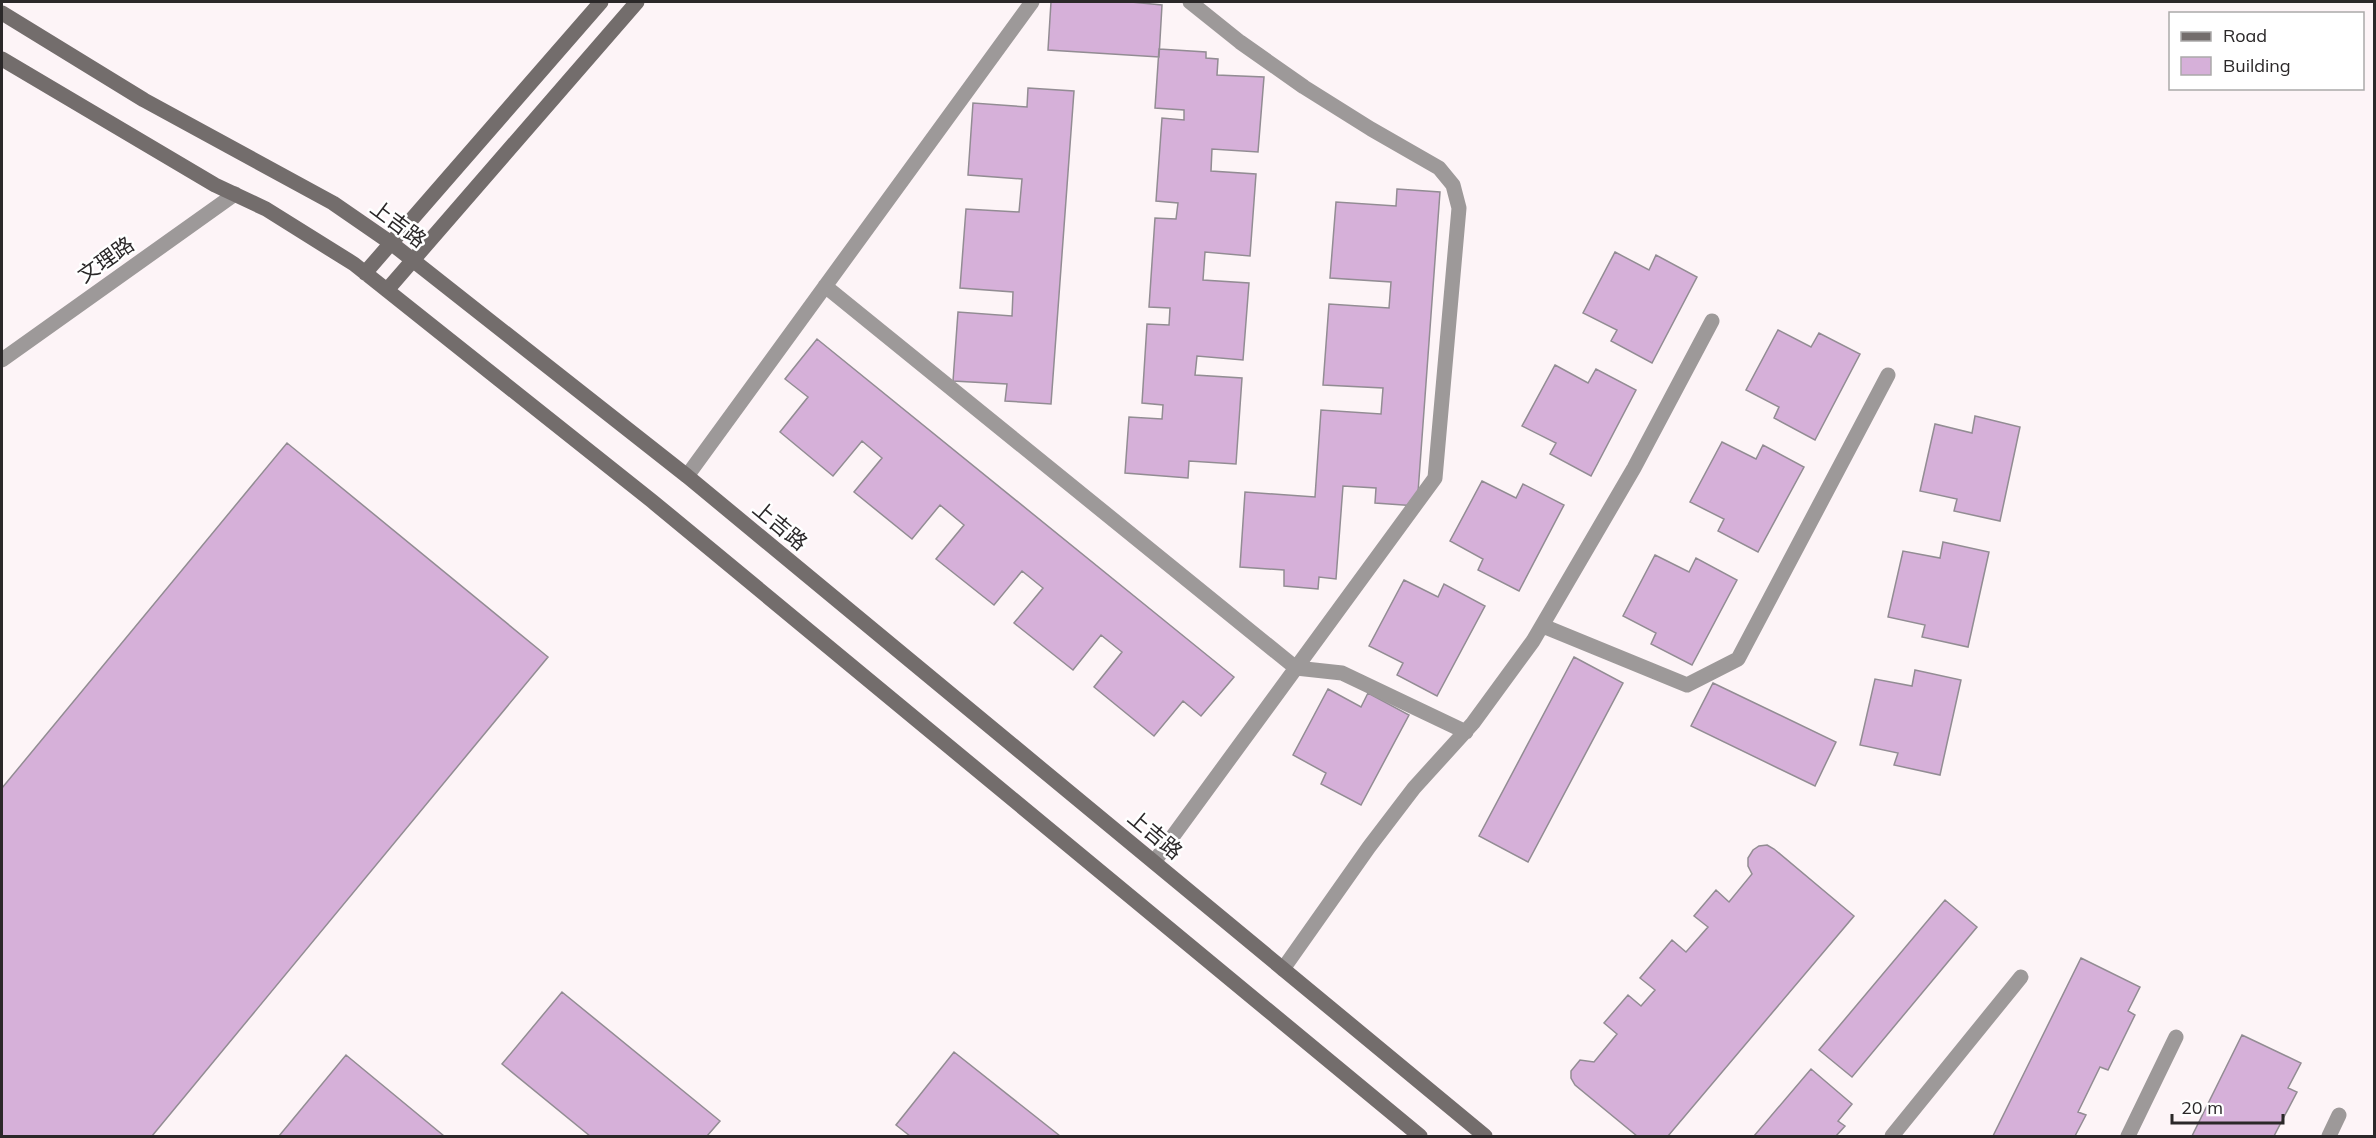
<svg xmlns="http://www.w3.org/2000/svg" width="2376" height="1138" font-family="Mulish,'Noto Sans SC',sans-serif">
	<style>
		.building { fill: #d6b0d9; stroke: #928c93; stroke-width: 1.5 }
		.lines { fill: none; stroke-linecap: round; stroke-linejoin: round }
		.service { stroke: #9d9999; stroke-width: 15 }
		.tertiary { stroke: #9d9999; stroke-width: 15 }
		.secondary { stroke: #736d6c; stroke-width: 15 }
		.labels { text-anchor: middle; stroke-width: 5; stroke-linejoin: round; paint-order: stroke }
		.street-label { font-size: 21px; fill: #2b2829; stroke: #fff }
	</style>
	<rect width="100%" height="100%" fill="#fdf4f7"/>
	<path class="building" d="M1051 2H1131L1162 5 1159 57 1048 50Z
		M1159 49 1206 52V58L1218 59 1217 75 1264 77 1258 152 1212 149 1211 171 1256 174 1250 256 1205 252 1203 280 1249 283 1243 360 1197 356 1195 375 1242 378 1236 464 1189 461 1188 478 1125 473 1129 417 1162 419 1163 405 1142 403 1147 324 1169 325 1170 308 1149 307 1155 218 1176 219 1178 203 1156 201 1162 118 1184 120V110L1155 108Z
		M1028 88 1074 91 1051 404 1005 401 1007 384 953 381 958 312 1012 316 1013 292 960 288 966 209 1019 212 1022 179 968 175 973 103 1027 107Z
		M1397 189 1440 192 1417 506 1375 503 1376 488 1343 486 1336 579 1319 577 1318 589 1284 586V570L1240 567 1245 492 1315 497 1321 410 1381 414 1383 388 1323 385 1329 304 1389 308 1391 282 1330 278 1336 202 1396 206Z
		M1615 252 1649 270 1656 255 1697 277 1652 363 1611 341 1617 330 1583 313Z
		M1778 330 1811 347 1819 333 1860 354 1815 440 1774 418 1779 407 1746 390Z
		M817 339 1234 677 1201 716 1183 701 1154 736 1094 687 1122 652 1101 635 1073 670 1014 623 1043 588 1022 571 994 605 936 559 964 525 940 505 912 539 854 492 882 458 862 441 833 476 780 432 808 397 785 379Z
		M1555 365 1588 383 1596 369 1636 390 1591 476 1550 454 1556 443 1522 426Z
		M1975 416 2020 427 2000 521 1954 511 1957 499 1920 491 1935 424 1972 433Z
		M1722 442 1756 459 1763 445 1804 467 1758 552 1718 531 1724 519 1690 502Z
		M287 443 548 657 152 1136H2V788Z
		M1482 481 1516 498 1523 484 1564 505 1519 591 1478 570 1483 559 1450 541Z
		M1943 542 1989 552 1968 647 1922 637 1925 625 1888 617 1903 551 1940 558Z
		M1655 555 1689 572 1696 558 1737 580 1692 665 1651 644 1656 633 1623 616Z
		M1404 580 1438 597 1444 584 1485 606 1437 696 1397 675 1403 663 1369 646Z
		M1574 657 1623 683 1528 862 1479 836Z
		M1915 670 1961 680 1940 775 1894 765 1898 753 1860 745 1875 679 1912 686Z
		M1713 683 1836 742 1815 786 1691 726Z
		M1328 689 1361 707 1368 693 1409 715 1361 805 1321 784 1326 773 1293 755Z
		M1767 845 1774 849 1854 916 1668 1136H1637L1575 1085 1571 1078V1071L1580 1060 1594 1062 1617 1034 1604 1023 1628 995 1641 1006 1655 990 1640 978 1672 940 1686 952 1708 927 1694 916 1716 890 1729 902 1752 874 1748 866V858L1753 850 1759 846Z
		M1945 900 1977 927 1852 1077 1819 1050Z
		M2081 958 2140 987 2128 1011 2135 1015 2108 1070 2100 1067 2078 1112 2086 1115 2075 1136H1993Z
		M562 992 720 1121 707 1136H590L502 1064Z
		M2242 1035 2301 1063 2288 1088 2297 1092 2274 1136H2192Z
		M954 1052 1060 1136H910L896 1125Z
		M346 1055 444 1136H279Z
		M1811 1069 1852 1104 1838 1121 1845 1126 1836 1136H1754Z"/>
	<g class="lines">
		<path class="service" d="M825 286 1296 668 1342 673 1466 732
			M687 476 1032 2
			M1543 626 1687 685 1738 659 1888 375
			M1154 862 1435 478 1459 208 1453 185 1439 168 1371 129 1304 87 1240 42 1190 2
			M1283 969 1369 847 1414 788 1473 723 1533 641 1634 468 1712 321
			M1892 1136 2021 977
			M2128 1136 2176 1037
			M2329 1136 2339 1115"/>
		<path class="tertiary" d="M2 360 235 194"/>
		<path class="secondary" d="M2 13 144 100 333 203 391 243 687 476 1485 1136
			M2 59 215 185 266 209 354 264 652 501 1420 1136
			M365 273 601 2
			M387 290 637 2"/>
	</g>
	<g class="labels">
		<g class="street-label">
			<text transform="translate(398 224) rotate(37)" y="7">上吉路</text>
			<text transform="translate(106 260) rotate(-35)" y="7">文理路</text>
			<text transform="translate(780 526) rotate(40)" y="7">上吉路</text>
			<text transform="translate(1155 835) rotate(40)" y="7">上吉路</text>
		</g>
	</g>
	<rect width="2376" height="1138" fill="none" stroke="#2b2829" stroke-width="6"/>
	<rect x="2169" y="12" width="195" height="78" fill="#ffffff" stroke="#aaa9a9" stroke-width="1.5"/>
	<rect x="2181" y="32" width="30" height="9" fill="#736d6c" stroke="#aaa9a9" stroke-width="1.5"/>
	<text x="2223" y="42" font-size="18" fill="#2b2829">Road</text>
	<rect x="2181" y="57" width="30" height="18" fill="#d6b0d9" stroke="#aaa9a9" stroke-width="1.5"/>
	<text x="2223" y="72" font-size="18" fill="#2b2829">Building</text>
	<path d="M2172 1114v9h111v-9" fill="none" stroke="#2b2829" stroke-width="3"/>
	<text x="2181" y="1114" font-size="18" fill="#2b2829" stroke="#ffffff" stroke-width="4.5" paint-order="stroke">20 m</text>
</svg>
